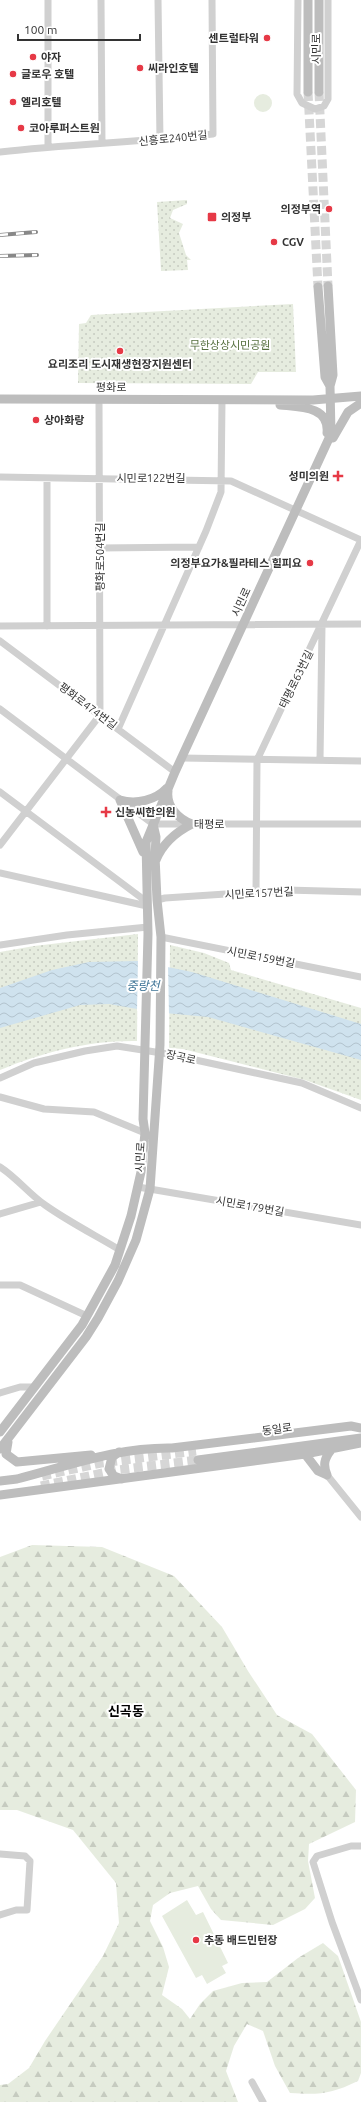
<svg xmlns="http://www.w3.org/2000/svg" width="361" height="2102" font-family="Ubuntu,'Noto Sans KR',sans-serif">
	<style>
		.grass { fill: #e6ecdf }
		.forest { fill: url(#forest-firs) }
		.park { fill: url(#park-dots) }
		.water { fill: url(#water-waves) }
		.pier { fill: #fff }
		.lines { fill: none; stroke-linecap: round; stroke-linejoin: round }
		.secondary-tunnel { stroke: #d6d6d6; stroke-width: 9; stroke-dasharray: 9 4.5; stroke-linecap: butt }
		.street { stroke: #d0d0d0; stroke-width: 7 }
		.secondary { stroke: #bdbdbd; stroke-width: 9 }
		.rail-casing { stroke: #888; stroke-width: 4 }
		.rail { stroke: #fff; stroke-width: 2.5; stroke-dasharray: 8; stroke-linecap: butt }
		.poi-dot { fill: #e63946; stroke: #fff; stroke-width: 1.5 }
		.labels { text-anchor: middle; stroke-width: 4; stroke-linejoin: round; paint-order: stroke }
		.poi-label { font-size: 11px; font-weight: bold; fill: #333; stroke: #fff; text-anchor: start }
		.street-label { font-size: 11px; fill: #333; stroke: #fff }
		.park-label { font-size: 11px; fill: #56703f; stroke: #fff }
		.water-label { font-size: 12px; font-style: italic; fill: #3f7597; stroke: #fff }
		.quarter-label { font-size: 13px; font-weight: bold; fill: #000; stroke: #fff }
	</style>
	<defs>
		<pattern id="forest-firs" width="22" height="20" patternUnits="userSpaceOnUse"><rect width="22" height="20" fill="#e6ecdf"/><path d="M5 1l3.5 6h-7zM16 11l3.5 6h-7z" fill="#c6cbc0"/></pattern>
		<pattern id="park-dots" width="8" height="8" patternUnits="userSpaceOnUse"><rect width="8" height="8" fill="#e6ecdf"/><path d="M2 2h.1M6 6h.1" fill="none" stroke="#c6cbc0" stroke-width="1.8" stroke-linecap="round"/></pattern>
		<pattern id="water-waves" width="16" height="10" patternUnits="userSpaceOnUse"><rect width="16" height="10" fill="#cfe2ee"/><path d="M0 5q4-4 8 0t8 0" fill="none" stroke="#b2c2cd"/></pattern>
	</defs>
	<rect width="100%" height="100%" fill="#fff"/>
	<path class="grass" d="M254 103a9 9 0 1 1 18 0a9 9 0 1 1-18 0Z
		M187 1900 196 1915 203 1912 228 1963 222 1966 226 1973 207 1984 202 1975 196 1978 162 1916Z"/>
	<path class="forest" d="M32 1545 102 1547 174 1576 222 1627 248 1671 277 1715 312 1734 356 1790 355 1822 309 1844 308 1861 315 1898 305 1909 273 1925 221 1920 211 1909 198 1886 170 1893 153 1905 150 1921 163 1947 169 1967 162 1995 182 2009 190 2019 200 2004 213 1991 242 1983 267 1982 298 1958 323 1943 338 1956 361 2022V2073L358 2081C331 2094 320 2095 290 2093L275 2066 263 2031 247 2024 234 2046 226 2071 238 2102H0V2085L8 2084 29 2068 45 2041 103 1956 119 1923 116 1883 73 1830 17 1810H0V1557Z"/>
	<path class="park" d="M187 200V204L173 210 170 218 183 224 179 233 186 255 191 260H187L188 270 161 271 157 202Z
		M293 304 296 372H258L251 384 78 383 79 324 86 323 91 315Z
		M138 934 137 1041C90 1040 43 1052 0 1070V952L34 946Z
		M170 945 204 953 229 963 231 970 361 1008V1100L305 1080 183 1049 169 1048Z"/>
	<path class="water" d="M138 961 192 972 361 1024V1060L208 1017 154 1012 109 1004 80 1005 0 1028V988L52 970 89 962Z"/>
	<path class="pier" d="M138 959 168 965 169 1015 137 1011Z"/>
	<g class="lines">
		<path class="secondary-tunnel" d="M308 92 318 287
			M319 92 328 286
			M42 1476 101 1463 196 1451
			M41 1486 117 1470 198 1460"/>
		<path class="street" d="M48 0V147
			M101 0 102 143
			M158 0 160 140
			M298 0 297 94 302 103 315 109 324 106 328 99V0
			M0 152C71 144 142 142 213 134L212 0
			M0 477 231 481 361 540
			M99 548 199 547
			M0 626 361 624
			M47 626V478
			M0 641 175 772
			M0 709 153 824H361
			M118 729 206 531 221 492 222 400
			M182 758 361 761
			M320 760 322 626
			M0 792 147 902
			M0 845 100 715 99 399
			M0 873 147 906
			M256 892 257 760 361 540
			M157 900 165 898 286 890 361 892
			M161 937 361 977
			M0 945 67 935 148 927
			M0 1078 34 1063 85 1051 117 1046 168 1054 302 1083 361 1108
			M0 1097 44 1109 94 1112 145 1133
			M0 1167C17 1178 29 1194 45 1205 69 1222 95 1235 120 1250
			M138 1187 361 1225
			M0 1214 41 1202
			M0 1285H20L87 1316
			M0 1393 20 1387H33
			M327 1475 361 1517
			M361 1846H351L317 1856 313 1862 332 1922 361 2000
			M0 1854 25 1856 30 1861 27 1910H16L0 1915
			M252 2082 263 2102"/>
		<path class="secondary" d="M308 0V92
			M319 92V0
			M318 287 325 377 330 386
			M0 399 313 400 361 396
			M280 405C299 407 330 406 327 433
			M333 438 348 412 361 403
			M168 791C166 806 178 819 192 824
			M120 800 143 852
			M120 800C136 805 156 800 167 788
			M156 860C163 843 176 832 192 824
			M0 1432 82 1325 115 1265 131 1216 141 1172 145 1133 143 1119 148 934 146 842 175 772 331 434 330 386 333 375 328 286
			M8 1442 6 1454 17 1462 91 1455
			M0 1449 86 1337 98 1318 118 1281 136 1240 150 1189 160 1045 161 937 157 900 155 856 156 837 153 824
			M119 1452 112 1457 109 1469 114 1476 122 1479
			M305 1454 318 1471 327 1475
			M198 1460 361 1438
			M327 1475C323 1465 324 1459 331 1450
			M0 1481 17 1479C68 1466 118 1447 172 1448L351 1426 361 1428
			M0 1495 305 1454 361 1443"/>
		<g class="rail-casing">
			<path id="rail" d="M0 235 36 232
				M0 256 37 255"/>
		</g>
		<use href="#rail" class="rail"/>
	</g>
	<g class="poi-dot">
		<circle cx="267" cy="38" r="4"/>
		<circle cx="33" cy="57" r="4"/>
		<circle cx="140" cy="68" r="4"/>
		<circle cx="13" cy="74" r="4"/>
		<circle cx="13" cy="102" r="4"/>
		<circle cx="21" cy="128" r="4"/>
		<circle cx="329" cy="209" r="4"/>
		<rect x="207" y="212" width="10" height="10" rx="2"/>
		<circle cx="274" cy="242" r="4"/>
		<circle cx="120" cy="351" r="4"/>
		<circle cx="36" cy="420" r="4"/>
		<path d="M336 470h4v4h4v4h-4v4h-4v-4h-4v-4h4z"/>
		<circle cx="310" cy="563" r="4"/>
		<path d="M104 806h4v4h4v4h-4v4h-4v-4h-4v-4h4z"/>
		<circle cx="196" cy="1940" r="4"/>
	</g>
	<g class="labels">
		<g class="poi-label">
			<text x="259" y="42" text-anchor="end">센트럴타워</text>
			<text x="41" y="61">야자</text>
			<text x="148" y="72">씨라인호텔</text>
			<text x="21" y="78">글로우 호텔</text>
			<text x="21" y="106">엘리호텔</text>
			<text x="29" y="132">코아루퍼스트원</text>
			<text x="321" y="213" text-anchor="end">의정부역</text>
			<text x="221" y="221">의정부</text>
			<text x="282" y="246">CGV</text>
			<text x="120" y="368" text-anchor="middle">요리조리 도시재생현장지원센터</text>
			<text x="44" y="424">상아화랑</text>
			<text x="329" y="480" text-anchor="end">성미의원</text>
			<text x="302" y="567" text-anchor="end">의정부요가&amp;필라테스 힐피요</text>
			<text x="115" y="816">신농씨한의원</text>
			<text x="204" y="1944">추동 배드민턴장</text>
		</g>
		<g class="street-label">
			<text transform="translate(316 49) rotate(-90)" y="4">시민로</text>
			<text transform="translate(173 138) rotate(-6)" y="4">신흥로240번길</text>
			<text x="111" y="391">평화로</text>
			<text x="151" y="482">시민로122번길</text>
			<text transform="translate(100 557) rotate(-90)" y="4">평화로504번길</text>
			<text transform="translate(241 602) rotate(-65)" y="4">시민로</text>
			<text transform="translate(296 679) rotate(-64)" y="4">태평로63번길</text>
			<text transform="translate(88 706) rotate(37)" y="4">평화로474번길</text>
			<text x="209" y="828">태평로</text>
			<text transform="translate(259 893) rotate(-3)" y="4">시민로157번길</text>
			<text transform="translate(261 957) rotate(11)" y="4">시민로159번길</text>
			<text transform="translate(181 1057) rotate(13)" y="4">장곡로</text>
			<text transform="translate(140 1157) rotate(-87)" y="4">시민로</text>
			<text transform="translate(250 1206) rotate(10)" y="4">시민로179번길</text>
			<text transform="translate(277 1429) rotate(-8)" y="4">동일로</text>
		</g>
		<g class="park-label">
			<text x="230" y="349">무한상상시민공원</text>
		</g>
		<g class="water-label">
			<text x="143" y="990">중랑천</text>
		</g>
		<g class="quarter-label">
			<text x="126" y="1716">신곡동</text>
		</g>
	</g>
	<path d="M18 34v6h122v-6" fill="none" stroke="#333333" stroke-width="2"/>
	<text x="24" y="34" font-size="12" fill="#333333" stroke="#ffffff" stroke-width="3" paint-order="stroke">100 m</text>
</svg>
